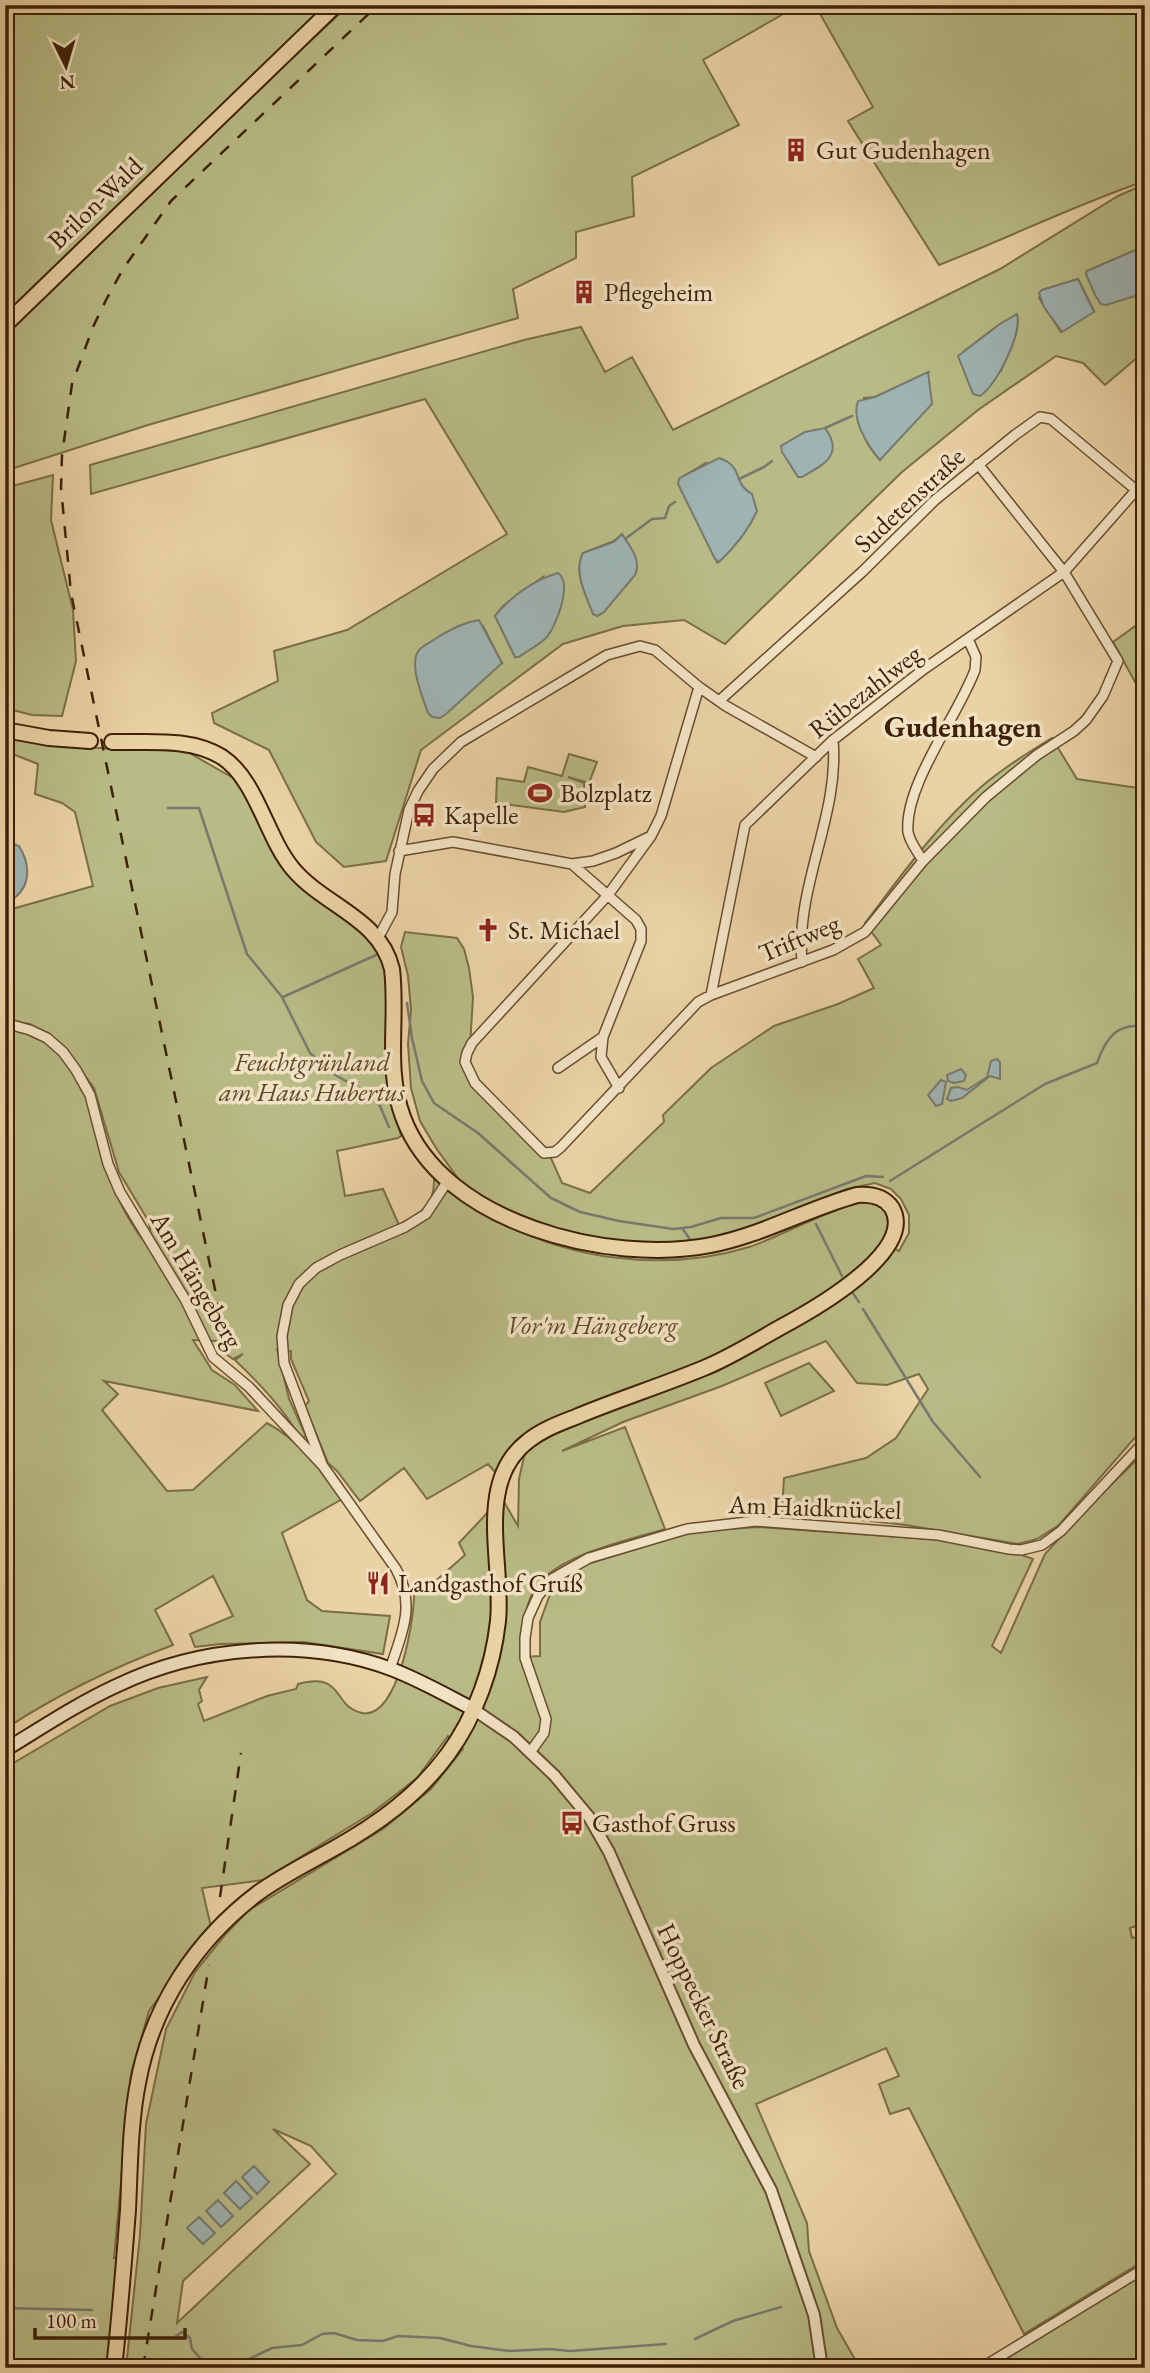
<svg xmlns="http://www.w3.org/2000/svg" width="1150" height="2373" font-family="'EB Garamond',serif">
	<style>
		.green { fill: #b8bb85; stroke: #7b6e46; stroke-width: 2; fill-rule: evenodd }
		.water { fill: #9eb4b3; stroke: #78796e; stroke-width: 2 }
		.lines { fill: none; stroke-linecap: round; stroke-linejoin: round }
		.stream { stroke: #78796e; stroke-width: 2.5 }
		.minor-casing { stroke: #694d2e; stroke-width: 12 }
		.tertiary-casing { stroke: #694d2e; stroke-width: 14 }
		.secondary-casing { stroke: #3e2107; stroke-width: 16 }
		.primary-casing { stroke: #3e2107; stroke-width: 18 }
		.minor { stroke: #f1e2c4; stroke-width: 9 }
		.tertiary { stroke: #f1e2c4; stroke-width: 10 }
		.secondary { stroke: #f1e2c4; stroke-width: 12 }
		.primary { stroke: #ead2a4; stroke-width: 14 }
		.rail { stroke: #3e2107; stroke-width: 2.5; stroke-dasharray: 12 12; stroke-linecap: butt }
		.labels { text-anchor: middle; stroke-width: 7; stroke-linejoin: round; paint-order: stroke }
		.poi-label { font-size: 26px; fill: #3e2107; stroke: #f1e2c4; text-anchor: start }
		.street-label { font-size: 26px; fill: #3e2107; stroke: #f1e2c4 }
		.park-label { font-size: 26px; font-style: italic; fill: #5c4826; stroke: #f1e2c4 }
		.quarter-label { font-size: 30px; font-weight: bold; fill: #3e2107; stroke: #f1e2c4 }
	</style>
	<rect width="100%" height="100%" fill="#ead2a4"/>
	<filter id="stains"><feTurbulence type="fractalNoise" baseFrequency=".00286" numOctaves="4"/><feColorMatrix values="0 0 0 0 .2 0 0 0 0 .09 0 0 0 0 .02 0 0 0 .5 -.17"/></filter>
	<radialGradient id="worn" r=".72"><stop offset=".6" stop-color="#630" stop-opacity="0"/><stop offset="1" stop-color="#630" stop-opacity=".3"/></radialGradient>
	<path class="green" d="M5 5H326L5 317Z
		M349 5H799L703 60 739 125 632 177 634 216 576 232V258L513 289 518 318 148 425 5 471V336L169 172Z
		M815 5H1145V181C1075 205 1008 238 939 265L848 121 873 107Z
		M1145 184V246L1087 271 1125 297 1145 293V351L1105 385 1083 363 1056 356 978 410 902 472 725 644 684 620 623 626 563 644 421 750 386 861 344 867 316 842 269 750 214 723 212 713 278 681 274 651 347 630 507 534 425 399 91 494 90 465 524 340 581 327 605 372 632 357 673 430 1000 269 1118 196ZM1078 279 1094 311 1061 332 1039 298 1042 290ZM1017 315C1021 332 1007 355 1001 371L964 351 1000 324ZM928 373 880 460C859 437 860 427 864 398L875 397ZM706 463 739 479 743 490 717 562 679 484V479ZM622 534 635 575 593 613C586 595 573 572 583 553L614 541ZM543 577 515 657 495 616 503 606ZM483 626 502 663 416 655Z
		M53 475 51 520 73 610 76 661 62 716 32 715 5 708V488Z
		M1145 619V700L1113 642Z
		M5 733 73 747 186 751 235 779 279 848 331 905 371 942 381 956 387 974 391 1092 401 1136 398 1138 337 1151 345 1196 383 1189 399 1225C420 1214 435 1206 434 1179 453 1189 469 1203 487 1214 564 1260 663 1273 749 1247 775 1239 847 1200 868 1202 894 1205 890 1224 884 1242L899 1251 909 1233V1215L901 1199 891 1189 875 1183 847 1189 753 1227 709 1240 670 1244 619 1243 556 1228 496 1206 460 1181 436 1148 420 1121 411 1088 408 1044 411 1010 408 976 401 947 405 932 457 938 464 949 469 968 473 997 469 1063 477 1080 537 1146 551 1158 562 1183 590 1193 664 1122 663 1115 711 1068 774 1026 838 1004 874 988 858 959 881 945 865 923C901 876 936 826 981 787 1003 768 1027 753 1052 738L1077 779 1138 788 1145 775V1426L1059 1525 1037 1539 1018 1544 906 1525 782 1511 784 1478 866 1458 896 1438 928 1389 919 1374 887 1385 857 1383 826 1341 722 1386 623 1422 562 1451 625 1427 665 1529C627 1541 553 1555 533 1592 523 1612 523 1635 522 1657L540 1656V1622L552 1589 581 1566 694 1531 760 1527 959 1541 1011 1551 1033 1559 992 1646 1001 1653 1045 1554 1094 1501 1145 1452V1923L1130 1928 1132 1938 1145 1935V2260L1024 2334 909 2108 890 2114 879 2084 899 2076 886 2048 756 2104 807 2223 809 2251 837 2328 860 2368H126L140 2235 146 2124 166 2029 195 1972 225 1935 249 1910 383 1829 431 1789 463 1749 448 1736 417 1778 372 1813 263 1880 202 1888 211 1927 149 2011 131 2074 114 2258 121 2257 109 2368H5V1768L110 1706 158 1688 207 1677 199 1690 202 1701 198 1704 204 1721 267 1696 296 1689 298 1684C345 1671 332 1707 362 1713 399 1721 416 1612 414 1587L424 1580 432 1584 465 1555 459 1543 489 1511 490 1575 506 1582 502 1533 503 1500 518 1526 519 1479 525 1452 538 1441 531 1429C514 1442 505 1454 495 1472L488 1464 427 1499 404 1468 360 1501 337 1471 328 1463 305 1406 309 1401 291 1359V1351L287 1352 285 1346 277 1349 289 1399 306 1436 301 1439C283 1408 260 1384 235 1360L243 1354 233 1359 222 1351 217 1341 193 1340 212 1370 235 1385 258 1411 104 1381 118 1394 102 1410 167 1491 193 1490 267 1423C300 1441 322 1469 344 1498L282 1533 307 1600 322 1611 390 1616 383 1654 304 1642 221 1644 195 1647 190 1634 233 1616 213 1576 155 1610 173 1645C114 1667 58 1694 5 1729V1027C24 1031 49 1040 62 1055 88 1086 94 1126 105 1163 113 1192 132 1231 153 1251L149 1222 119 1172 94 1088 62 1045 30 1024 5 1021V911L93 886 75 812 62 803 35 794 38 764 5 751ZM273 2129 311 2146 336 2174 177 2323 183 2281 310 2164Z
		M569 754 597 762 589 783 568 777 584 783 585 807 564 812 496 803 497 778 524 782 528 767 562 776Z
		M809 1363 834 1391 781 1416 765 1383Z
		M1145 2273V2368H991Z"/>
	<path class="water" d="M1145 246V293L1106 305 1101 304 1095 295 1086 274 1087 271Z
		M1078 279 1094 312 1062 332 1044 307 1039 293 1042 290Z
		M1017 314C1022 335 997 384 980 396L973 394 958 356 1000 324Z
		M928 372 932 404 880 460C868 446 851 420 858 401L875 397Z
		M825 428C845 455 823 465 802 477H798L782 452 781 446 805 432Z
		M719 458C745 467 731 482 752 494L757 511C748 531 735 547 719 562L715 559 678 484 679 479 683 476Z
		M622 534C630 547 642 560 635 575L604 612 597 616 593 614C586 595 573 572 583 553L614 542Z
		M558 573C573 583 556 627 546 638 539 645 527 651 519 657H515L495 616C511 596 534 580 558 573Z
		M479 620 502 663 446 714 440 718 432 717 428 713C423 698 407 662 420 649 425 644 433 641 438 637 451 629 465 622 479 620Z
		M5 840 19 846C32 867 31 892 5 903Z
		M997 1059 1000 1062V1079L990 1076 962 1098 951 1101 947 1099 951 1088 958 1087 967 1090 987 1077 991 1061Z
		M961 1069 966 1075 964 1081 954 1083 948 1081 947 1075Z
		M941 1080 946 1082 942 1104 936 1106 928 1095Z
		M254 2166 269 2182 257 2194 242 2177Z
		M236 2181 252 2198 240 2209 224 2193Z
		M218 2200 233 2216 221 2227 206 2211Z
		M199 2217 215 2233 203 2244 187 2228Z"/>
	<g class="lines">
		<path class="stream" d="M825 428 852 416
			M739 479 764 467 772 461
			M625 539 652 519 665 518 669 506 675 502
			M168 808H199L247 954 282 997 310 1053 337 1076 371 1095 380 1106 389 1127
			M283 997 376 955
			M407 1003 412 1038 422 1081 434 1103 478 1133 551 1198 580 1212 619 1221 673 1229 691 1227 721 1218H754L866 1176 883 1177
			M890 1181 1045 1084 1097 1063C1105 1040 1117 1021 1145 1027
			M816 1224 842 1276
			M682 1228 689 1238
			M852 1292 859 1302
			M863 1309 933 1422 980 1477
			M5 2308 92 2310
			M176 2336 182 2332 190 2338 192 2349 209 2368
			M695 2339 733 2321 781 2307
			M220 2368 237 2361 249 2359 272 2348 302 2345 322 2334 334 2333 357 2340 383 2341 398 2336 440 2338 471 2346 509 2351 549 2349 570 2351 666 2344"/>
		<g class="minor-casing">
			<path id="minor" d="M699 687 661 816 651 836 608 895 472 1043 467 1053 465 1062 475 1083 544 1153 555 1152 561 1147 698 1002 711 995 833 950 865 932 923 861 986 797 1037 755 1074 731 1086 720 1103 696 1118 661 1064 572 978 464
				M719 701 862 572 935 500 1015 435 1040 417 1051 419 1136 490
				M399 851 453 842 572 864 593 861 616 853 649 837
				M923 861C918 852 910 843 908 832 904 785 958 716 975 670L976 657 968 639
				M572 864 636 920 641 929V941L603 1037 601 1057 619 1088
				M378 938 392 912 395 874 409 810 418 791 433 769 461 742 607 655 640 646 655 650 699 687 726 706 816 757
				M802 962C795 886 840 815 833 740
				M711 995 745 825 833 740 924 669 1064 572 1145 480
				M5 1023 30 1030 47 1038 63 1052 76 1070 90 1095 108 1164 120 1192 186 1301 213 1357 249 1387 323 1466 396 1569C416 1605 402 1633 390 1669
				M558 1068 603 1037
				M322 1464 284 1363 282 1336 288 1305 299 1284 316 1268 340 1255 405 1227 426 1214 449 1179
				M531 1751 544 1733 546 1719 525 1658V1638L528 1618 538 1596 552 1579 589 1558 687 1529 756 1521 938 1535 1009 1549 1021 1550 1042 1545 1061 1531 1145 1441
				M981 2368 1145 2268"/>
		</g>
		<g class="tertiary-casing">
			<path id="tertiary" d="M473 1709 514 1737 554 1775 589 1817 609 1852 694 2045 771 2190 814 2315 822 2368"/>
		</g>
		<g class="secondary-casing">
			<path id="secondary" d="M5 1750C41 1728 77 1704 116 1686 199 1646 304 1637 391 1669 420 1680 446 1695 473 1709"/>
		</g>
		<g class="primary-casing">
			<path id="primary" d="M5 325 336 5
				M5 730 49 738 90 741
				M112 742C148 743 190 737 222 757 257 780 266 837 293 869 324 906 380 918 392 969 398 1018 385 1069 403 1117 442 1224 610 1265 711 1245 762 1235 807 1209 857 1195 870 1194 884 1196 892 1208 917 1252 811 1311 781 1327 756 1341 731 1357 704 1368 663 1385 619 1399 578 1416 561 1423 543 1429 528 1441 474 1482 504 1564 498 1621 493 1667 476 1716 448 1754 418 1795 378 1824 333 1849 308 1863 282 1876 258 1893 196 1940 152 2006 138 2083 130 2124 130 2168 128 2210 124 2262 120 2315 114 2368"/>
		</g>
		<use href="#minor" class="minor"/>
		<use href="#tertiary" class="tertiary"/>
		<use href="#secondary" class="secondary"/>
		<use href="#primary" class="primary"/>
		<path class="rail" d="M225 1338 71 593 61 488 62 455 72 384 93 327 106 300 123 269 171 201 378 5
			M220 1897 241 1753
			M143 2368 209 1965"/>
	</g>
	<defs>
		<g id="building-bare" transform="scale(1.89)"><path d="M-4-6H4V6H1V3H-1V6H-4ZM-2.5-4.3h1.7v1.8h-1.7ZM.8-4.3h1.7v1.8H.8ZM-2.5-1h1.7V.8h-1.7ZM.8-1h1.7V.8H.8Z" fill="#8f2418" stroke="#f1e2c4" stroke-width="2.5" paint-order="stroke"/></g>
		<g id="stadium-bare" transform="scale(1.89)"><path d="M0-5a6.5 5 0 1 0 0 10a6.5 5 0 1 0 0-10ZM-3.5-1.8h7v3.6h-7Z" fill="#8f2418" stroke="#f1e2c4" stroke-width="2.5" paint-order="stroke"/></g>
		<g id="bus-bare" transform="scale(1.89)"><path d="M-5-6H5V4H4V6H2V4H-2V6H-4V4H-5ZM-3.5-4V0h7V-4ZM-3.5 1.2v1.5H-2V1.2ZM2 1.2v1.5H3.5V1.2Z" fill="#8f2418" stroke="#f1e2c4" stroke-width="2.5" paint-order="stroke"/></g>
		<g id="church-bare" transform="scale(1.89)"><path d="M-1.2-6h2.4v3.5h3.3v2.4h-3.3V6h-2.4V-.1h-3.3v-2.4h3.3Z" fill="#8f2418" stroke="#f1e2c4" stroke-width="2.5" paint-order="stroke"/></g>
		<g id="restaurant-bare" transform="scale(1.89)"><path d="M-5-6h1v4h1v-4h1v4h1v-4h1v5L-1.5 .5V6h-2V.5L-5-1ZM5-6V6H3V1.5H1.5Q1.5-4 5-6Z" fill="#8f2418" stroke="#f1e2c4" stroke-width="2.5" paint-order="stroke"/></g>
	</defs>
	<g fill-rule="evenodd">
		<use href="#building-bare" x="796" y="150"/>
		<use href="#building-bare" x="584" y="292"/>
		<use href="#stadium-bare" x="540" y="793"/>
		<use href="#bus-bare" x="424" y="815"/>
		<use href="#church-bare" x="488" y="930"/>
		<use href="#restaurant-bare" x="378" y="1583"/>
		<use href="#bus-bare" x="572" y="1823"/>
	</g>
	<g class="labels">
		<g class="poi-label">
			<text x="816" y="159">Gut Gudenhagen</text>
			<text x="604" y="301">Pflegeheim</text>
			<text x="560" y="802">Bolzplatz</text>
			<text x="444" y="824">Kapelle</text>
			<text x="508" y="939">St. Michael</text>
			<text x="398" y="1592">Landgasthof Gruß</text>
			<text x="592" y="1832">Gasthof Gruss</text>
		</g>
		<g class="street-label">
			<text transform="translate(95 203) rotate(-44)" y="9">Brilon-Wald</text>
			<text transform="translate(909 500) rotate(-43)" y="9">Sudetenstraße</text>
			<text transform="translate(865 691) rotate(-38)" y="9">Rübezahlweg</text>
			<text transform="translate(799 938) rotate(-23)" y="9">Triftweg</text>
			<text transform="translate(197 1280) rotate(59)" y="9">Am Hängeberg</text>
			<text transform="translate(815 1507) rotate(2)" y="9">Am Haidknückel</text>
			<text transform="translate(704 2006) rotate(64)" y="9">Hoppecker Straße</text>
		</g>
		<g class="park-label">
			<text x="312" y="1071">Feuchtgrünland<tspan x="312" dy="30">am Haus Hubertus</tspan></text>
			<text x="592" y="1334">Vor'm Hängeberg</text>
		</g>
		<g class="quarter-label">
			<text x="963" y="737">Gudenhagen</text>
		</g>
	</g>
	<rect width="1150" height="2373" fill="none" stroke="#ead2a4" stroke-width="28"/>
	<rect x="7" y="7" width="1136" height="2359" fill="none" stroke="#3e2107" stroke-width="3.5"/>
	<rect x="14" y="14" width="1122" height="2345" fill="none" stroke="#3e2107" stroke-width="2"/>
	<g transform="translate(66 66) rotate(175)" stroke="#f1e2c4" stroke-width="5" paint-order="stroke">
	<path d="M0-5L12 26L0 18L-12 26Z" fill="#3e2107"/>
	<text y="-10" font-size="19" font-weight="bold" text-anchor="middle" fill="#3e2107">N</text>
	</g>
	<path d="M35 2328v10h150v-10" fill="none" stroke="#3e2107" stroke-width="3.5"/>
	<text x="46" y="2328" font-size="21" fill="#3e2107" stroke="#f1e2c4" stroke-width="5" paint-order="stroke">100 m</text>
	<rect width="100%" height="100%" filter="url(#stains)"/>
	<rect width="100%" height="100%" fill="url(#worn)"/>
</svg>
